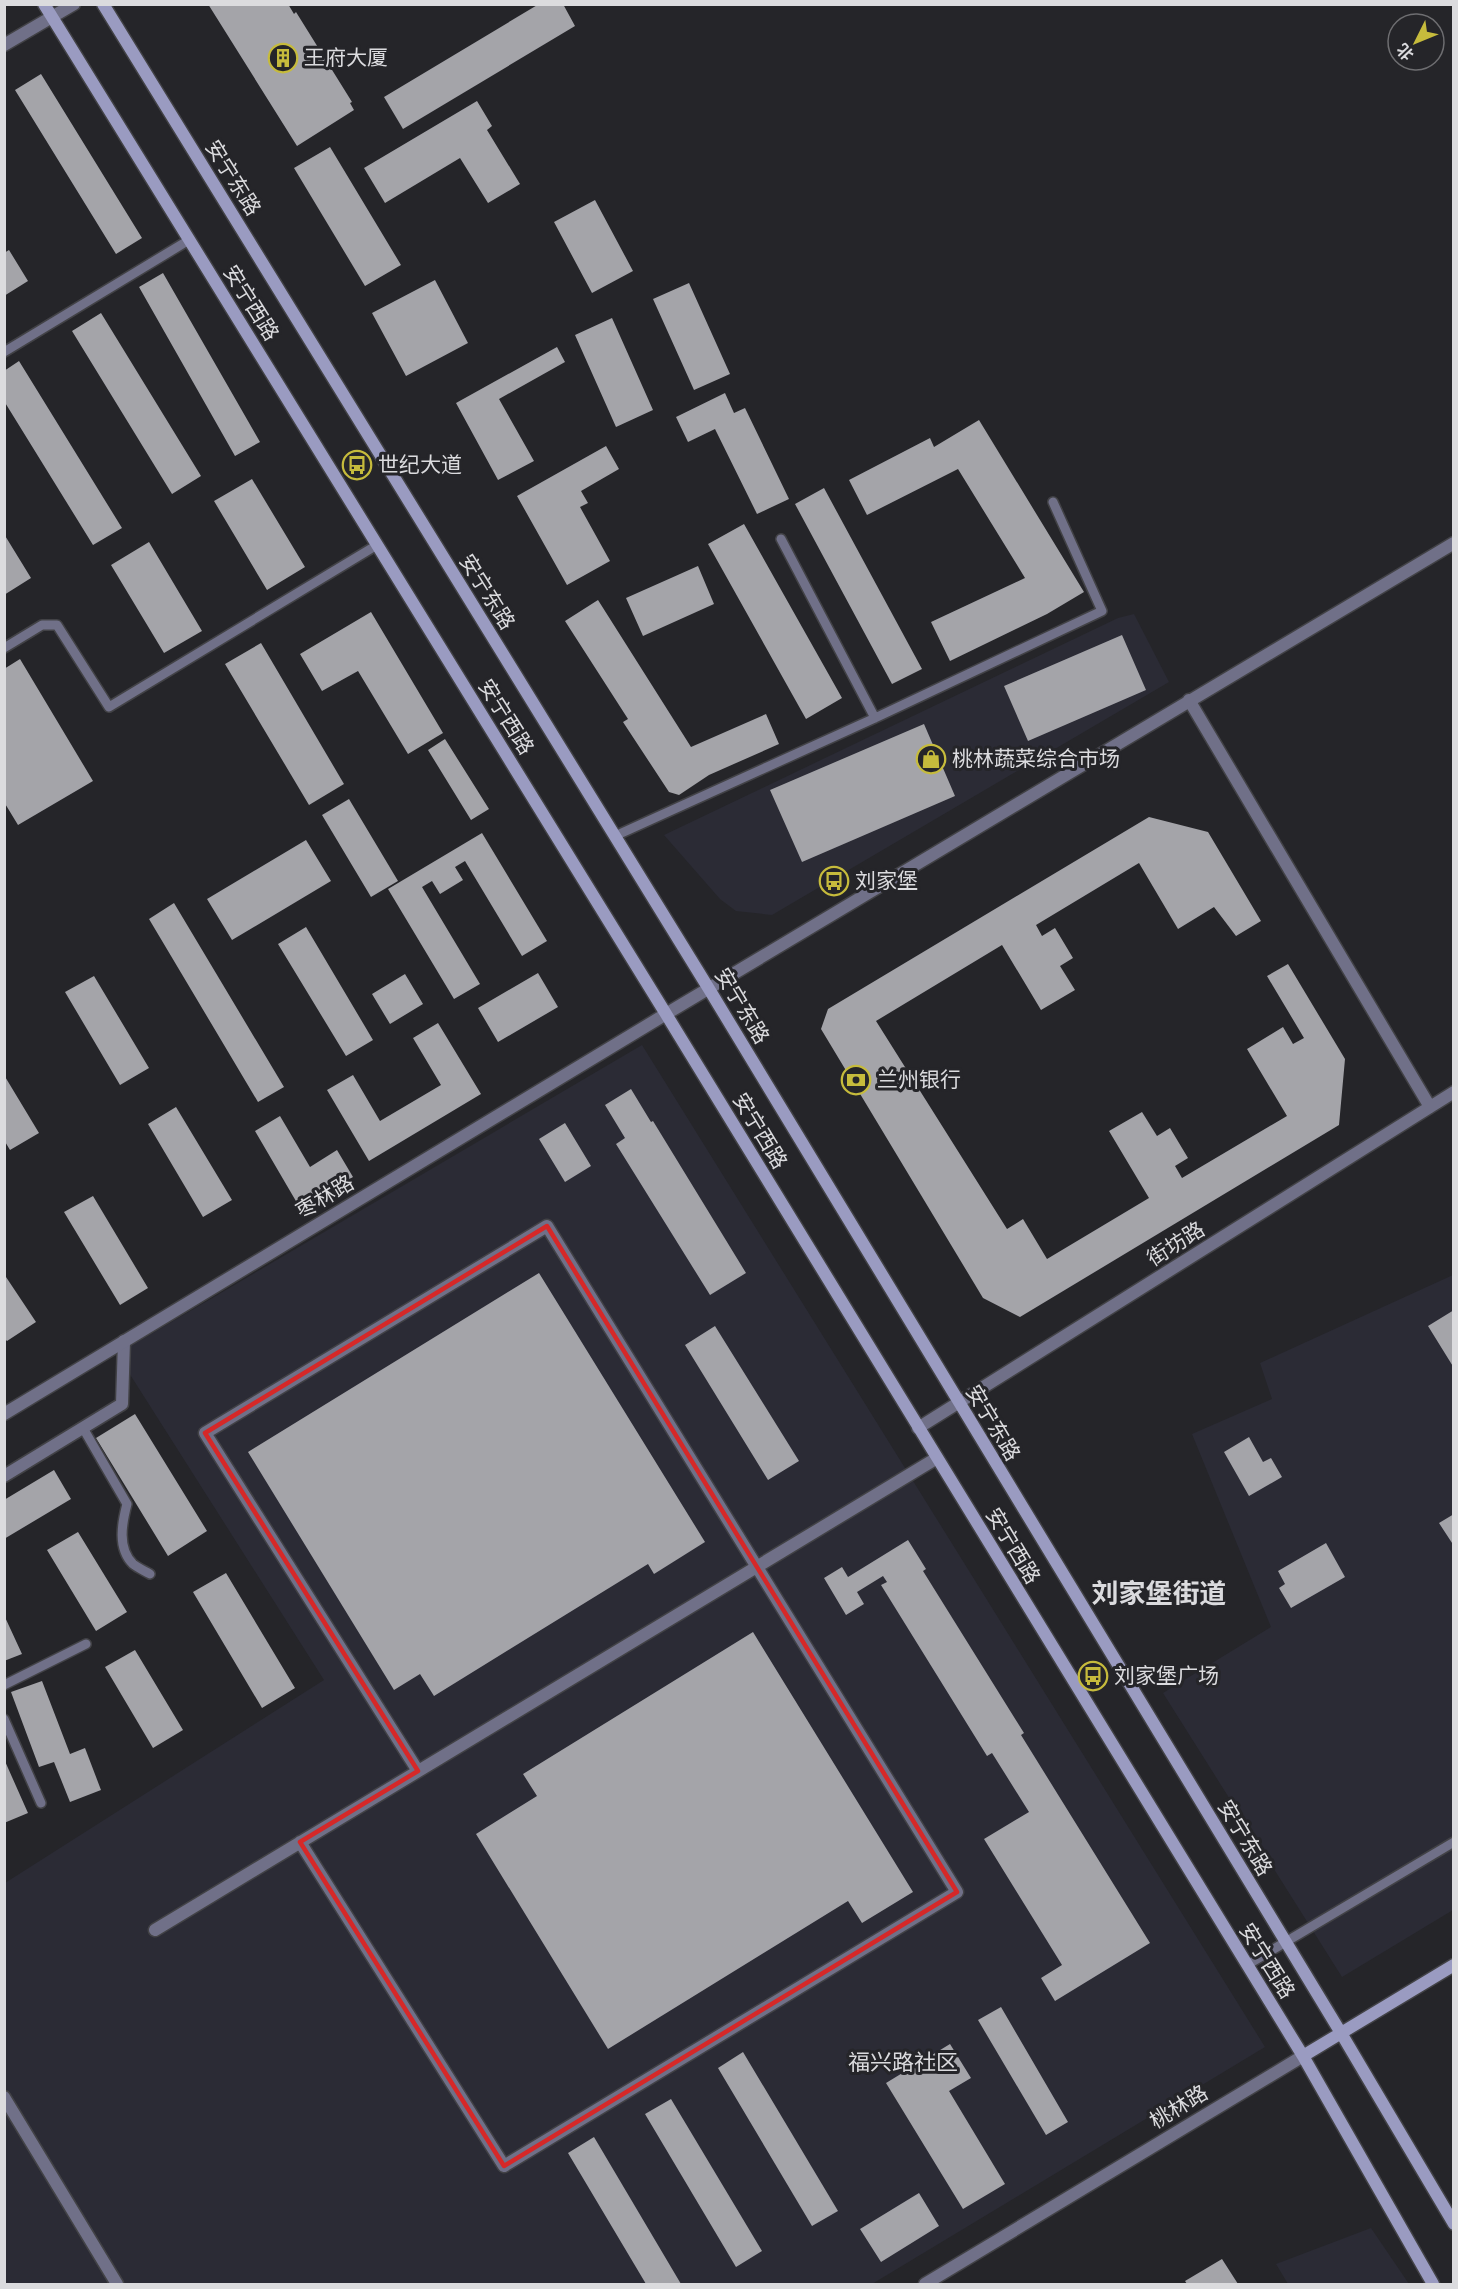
<svg xmlns="http://www.w3.org/2000/svg" width="1458" height="2289" font-family="Cabin,'Noto Sans SC',sans-serif">
	<style>
		.built { fill: #2b2b35 }
		.building { fill: #a4a4a9 }
		.lines { fill: none; stroke-linecap: round; stroke-linejoin: round }
		.service-casing { stroke: #424246; stroke-width: 12 }
		.minor-casing { stroke: #424246; stroke-width: 15 }
		.tertiary-casing { stroke: #424246; stroke-width: 15 }
		.secondary-casing { stroke: #424246; stroke-width: 15 }
		.path { stroke: #737377; stroke-width: 3; stroke-dasharray: 4.5 4.5; stroke-linecap: butt }
		.service { stroke: #707088; stroke-width: 9 }
		.minor { stroke: #707088; stroke-width: 12 }
		.tertiary { stroke: #707088; stroke-width: 12 }
		.secondary { stroke: #9a9bc1; stroke-width: 12 }
		.marked { fill: none; stroke: #d62828; stroke-width: 4.5; stroke-linejoin: round }
		.labels { text-anchor: middle; stroke-width: 6; stroke-linejoin: round; paint-order: stroke }
		.poi-label { font-size: 21px; fill: #dbdbde; stroke: #252529; text-anchor: start }
		.street-label { font-size: 21px; fill: #dbdbde; stroke: #252529 }
		.neighbourhood-label { font-size: 22px; fill: #dbdbde; stroke: #252529 }
		.district-label { font-size: 27px; font-weight: bold; fill: #dbdbde; stroke: #252529 }
	</style>
	<rect width="100%" height="100%" fill="#252529"/>
	<path class="built" d="M1134 614 1169 682 772 915 736 911 720 899 664 835 1118 618Z
		M642 1045 1265 2047 872 2284H5V1883L324 1680 117 1354Z
		M1453 1275V1910L1342 1977 1163 1693 1271 1627 1192 1434 1272 1399 1260 1363Z
		M1371 2228 1409 2284H1288L1276 2264Z"/>
	<path class="building" d="M208 4H288L294 14 296 12 352 102 350 103 354 110 297 146Z
		M539 4H563L575 26 403 129 384 97Z
		M41 74 142 238 116 254 15 90Z
		M477 101 492 126 487 130 520 184 488 203 460 158 385 203 364 168Z
		M330 147 401 265 365 286 294 168Z
		M595 200 633 271 592 293 554 222Z
		M9 250 28 281 4 296V253Z
		M163 273 260 442 235 456 139 287Z
		M435 280 468 343 406 376 372 313Z
		M689 283 730 374 694 390 653 299Z
		M101 313 201 476 172 494 72 331Z
		M612 318 653 410 616 427 575 335Z
		M557 347 565 362 499 399 534 461 498 480 456 403Z
		M19 361 122 528 93 545 4 401V371Z
		M725 393 734 413 745 408 789 499 757 514 715 429 688 442 676 417Z
		M979 420 1084 592 1047 614 950 661 931 622 1025 578 958 469 867 515 849 480 930 438 934 447Z
		M606 446 619 469 581 491 588 503 580 507 610 561 567 585 517 496Z
		M252 479 305 567 267 590 214 501Z
		M824 488 922 669 892 684 795 504Z
		M744 524 842 698 806 719 708 544Z
		M4 534 31 578 4 595Z
		M149 542 202 631 164 653 111 565Z
		M698 566 714 604 643 636 626 598Z
		M598 600 691 747 766 714 779 744 709 775 679 795 669 792 623 722 628 719 565 621Z
		M371 612 443 733 408 754 358 671 322 691 300 654Z
		M1122 635 1146 690 1028 741 1004 686Z
		M261 643 344 784 309 805 225 664Z
		M20 659 93 781 18 825 4 802V669Z
		M924 724 955 796 802 862 770 790Z
		M445 739 489 809 471 820 428 750Z
		M349 799 398 881 371 897 322 815Z
		M1149 817 1208 832 1261 921 1236 936 1214 907 1178 929 1139 863 1036 925 1042 936 1055 928 1073 958 1060 966 1075 990 1041 1010 1002 945 876 1021 1007 1229 1023 1219 1047 1259 1149 1198 1109 1131 1142 1112 1157 1136 1170 1128 1188 1158 1175 1166 1182 1178 1287 1116 1247 1049 1283 1027 1293 1044 1304 1038 1267 976 1288 964 1345 1059 1339 1125 1020 1317 983 1298 821 1029 828 1009Z
		M482 833 547 941 522 956 465 861 455 867 463 880 440 894 432 881 422 887 480 984 454 999 388 889Z
		M306 840 331 881 232 940 207 899Z
		M174 903 284 1087 258 1102 149 919Z
		M306 927 373 1040 346 1056 278 944Z
		M538 973 558 1007 498 1042 478 1008Z
		M405 974 423 1004 390 1024 372 994Z
		M94 976 149 1068 120 1085 65 992Z
		M438 1023 481 1094 369 1161 327 1090 353 1075 380 1121 441 1085 413 1038Z
		M4 1075 39 1133 10 1150 4 1140Z
		M631 1089 651 1122 653 1121 746 1273 710 1295 616 1144 625 1138 605 1105Z
		M176 1107 232 1200 203 1217 148 1124Z
		M280 1116 310 1167 337 1150 353 1177 300 1208 255 1131Z
		M565 1123 591 1166 565 1182 539 1139Z
		M93 1196 148 1288 120 1305 64 1212Z
		M539 1273 705 1542 654 1574 648 1564 434 1696 420 1674 394 1690 248 1452Z
		M4 1274 36 1322 7 1341 4 1338Z
		M1454 1310V1368L1428 1326Z
		M715 1326 799 1461 768 1480 685 1345Z
		M135 1414 207 1531 168 1556 96 1438Z
		M1249 1437 1263 1462 1271 1458 1282 1477 1249 1496 1224 1452Z
		M54 1470 71 1499 4 1539V1500Z
		M1454 1514V1546L1439 1523Z
		M78 1532 127 1612 96 1631 47 1550Z
		M908 1540 926 1569 923 1571 1024 1733 1021 1735 1150 1943 1055 2001 1041 1978 1062 1965 984 1839 1029 1812 992 1753 987 1756 881 1585 887 1582 883 1576 857 1592 864 1604 846 1615 824 1578 842 1567 848 1577Z
		M1326 1543 1345 1577 1291 1608 1279 1588 1285 1584 1278 1571Z
		M226 1573 295 1688 262 1708 193 1592Z
		M4 1615 22 1654 4 1661Z
		M753 1632 913 1892 862 1923 848 1901 608 2049 476 1834 537 1796 523 1774Z
		M135 1650 183 1730 153 1748 105 1667Z
		M42 1681 70 1754 85 1748 101 1790 70 1802 54 1762 39 1767 11 1692Z
		M4 1759 28 1813 4 1823Z
		M1001 2007 1068 2122 1046 2135 978 2020Z
		M950 2044 971 2078 949 2091 1005 2184 963 2209 886 2083Z
		M743 2052 838 2211 812 2226 718 2068Z
		M671 2099 762 2251 736 2267 645 2114Z
		M594 2137 681 2284H646L568 2153Z
		M919 2193 939 2226 881 2262 860 2229Z
		M1222 2259 1238 2284H1187L1185 2281Z"/>
	<g class="lines">
		<g class="service-casing">
			<path id="service" d="M4 352 189 240
				M781 539 875 718
				M4 648 42 625H57L109 707 377 545
				M615 836 875 718 1102 611 1053 502
				M83 1428 127 1504C122 1523 117 1548 133 1564 138 1568 145 1571 150 1574
				M4 1685 86 1644
				M4 1719 41 1803
				M1247 1965 1454 1842"/>
		</g>
		<g class="minor-casing">
			<path id="minor" d="M4 45 74 4
				M1189 700 1430 1107
				M918 1428 1454 1092
				M4 1476 122 1404 124 1341
				M300 1842 504 2166 957 1892 547 1226 205 1433 418 1771
				M155 1930 937 1458
				M4 2097 117 2284"/>
		</g>
		<g class="tertiary-casing">
			<path id="tertiary" d="M4 1414 666 1014 1454 543
				M925 2284 1303 2056"/>
		</g>
		<g class="secondary-casing">
			<path id="secondary" d="M44 4 666 1014 1303 2056 1433 2284
				M103 4 709 989 1341 2033 1454 2224
				M1303 2056 1454 1965"/>
		</g>
		<path class="path" d="M1008 1536 1020 1556
			M1004 1538 1019 1529"/>
		<use href="#service" class="service"/>
		<use href="#minor" class="minor"/>
		<use href="#tertiary" class="tertiary"/>
		<use href="#secondary" class="secondary"/>
	</g>
	<path class="marked" d="M547 1226 957 1892 504 2166 300 1842 418 1771 205 1433Z"/>
	<defs>
		<g id="building-ring" transform="scale(1.5)"><circle r="9.5" fill="#252529" stroke="#c6bb3c" stroke-width="1.5"/><path d="M-4-6H4V6H1V3H-1V6H-4ZM-2.5-4.3h1.7v1.8h-1.7ZM.8-4.3h1.7v1.8H.8ZM-2.5-1h1.7V.8h-1.7ZM.8-1h1.7V.8H.8Z" fill="#c6bb3c"/></g>
		<g id="bus-ring" transform="scale(1.5)"><circle r="9.5" fill="#252529" stroke="#c6bb3c" stroke-width="1.5"/><path d="M-5-6H5V4H4V6H2V4H-2V6H-4V4H-5ZM-3.5-4V0h7V-4ZM-3.5 1.2v1.5H-2V1.2ZM2 1.2v1.5H3.5V1.2Z" fill="#c6bb3c"/></g>
		<g id="shop-ring" transform="scale(1.5)"><circle r="9.5" fill="#252529" stroke="#c6bb3c" stroke-width="1.5"/><path d="M-5-2.5h2.3a2.7 3.5 0 0 1 5.4 0H5L5.5 6h-11ZM-1.5-2.5h3a1.5 2.3 0 0 0-3 0Z" fill="#c6bb3c"/></g>
		<g id="bank-ring" transform="scale(1.5)"><circle r="9.5" fill="#252529" stroke="#c6bb3c" stroke-width="1.5"/><path d="M-6-4H6V4H-6ZM0-2.3a2.3 2.3 0 1 0 0 4.6a2.3 2.3 0 1 0 0-4.6Z" fill="#c6bb3c"/></g>
	</defs>
	<g fill-rule="evenodd">
		<use href="#building-ring" x="283" y="58"/>
		<use href="#bus-ring" x="357" y="465"/>
		<use href="#shop-ring" x="931" y="759"/>
		<use href="#bus-ring" x="834" y="881"/>
		<use href="#bank-ring" x="856" y="1080"/>
		<use href="#bus-ring" x="1093" y="1676"/>
	</g>
	<g class="labels">
		<g class="poi-label">
			<text x="304" y="65">王府大厦</text>
			<text x="378" y="472">世纪大道</text>
			<text x="952" y="766">桃林蔬菜综合市场</text>
			<text x="855" y="888">刘家堡</text>
			<text x="877" y="1087">兰州银行</text>
			<text x="1114" y="1683">刘家堡广场</text>
		</g>
		<g class="street-label">
			<text transform="translate(233 178) rotate(58)" y="7">安宁东路</text>
			<text transform="translate(251 303) rotate(58)" y="7">安宁西路</text>
			<text transform="translate(487 592) rotate(58)" y="7">安宁东路</text>
			<text transform="translate(506 717) rotate(58)" y="7">安宁西路</text>
			<text transform="translate(742 1006) rotate(59)" y="7">安宁东路</text>
			<text transform="translate(760 1131) rotate(59)" y="7">安宁西路</text>
			<text transform="translate(325 1197) rotate(-31)" y="7">枣林路</text>
			<text transform="translate(1176 1244) rotate(-32)" y="7">街坊路</text>
			<text transform="translate(993 1423) rotate(59)" y="7">安宁东路</text>
			<text transform="translate(1013 1546) rotate(59)" y="7">安宁西路</text>
			<text transform="translate(1245 1838) rotate(59)" y="7">安宁东路</text>
			<text transform="translate(1267 1961) rotate(58)" y="7">安宁西路</text>
			<text transform="translate(1179 2107) rotate(-31)" y="7">桃林路</text>
		</g>
		<g class="neighbourhood-label">
			<text x="903" y="2070">福兴路社区</text>
		</g>
		<g class="district-label">
			<text x="1159" y="1603">刘家堡街道</text>
		</g>
	</g>
	<rect width="1458" height="2289" fill="none" stroke="#dbdbde" stroke-width="12"/>
	<g transform="translate(1416 42) rotate(227)"><circle r="28" fill="#252529" stroke="#6e6e71" stroke-width="1.5"/>
	<path d="M0-4.5L10 22L0 15L-10 22Z" fill="#c6bb3c"/>
	<text y="-9" font-size="16" font-weight="bold" text-anchor="middle" fill="#dbdbde">北</text>
	</g>
</svg>
